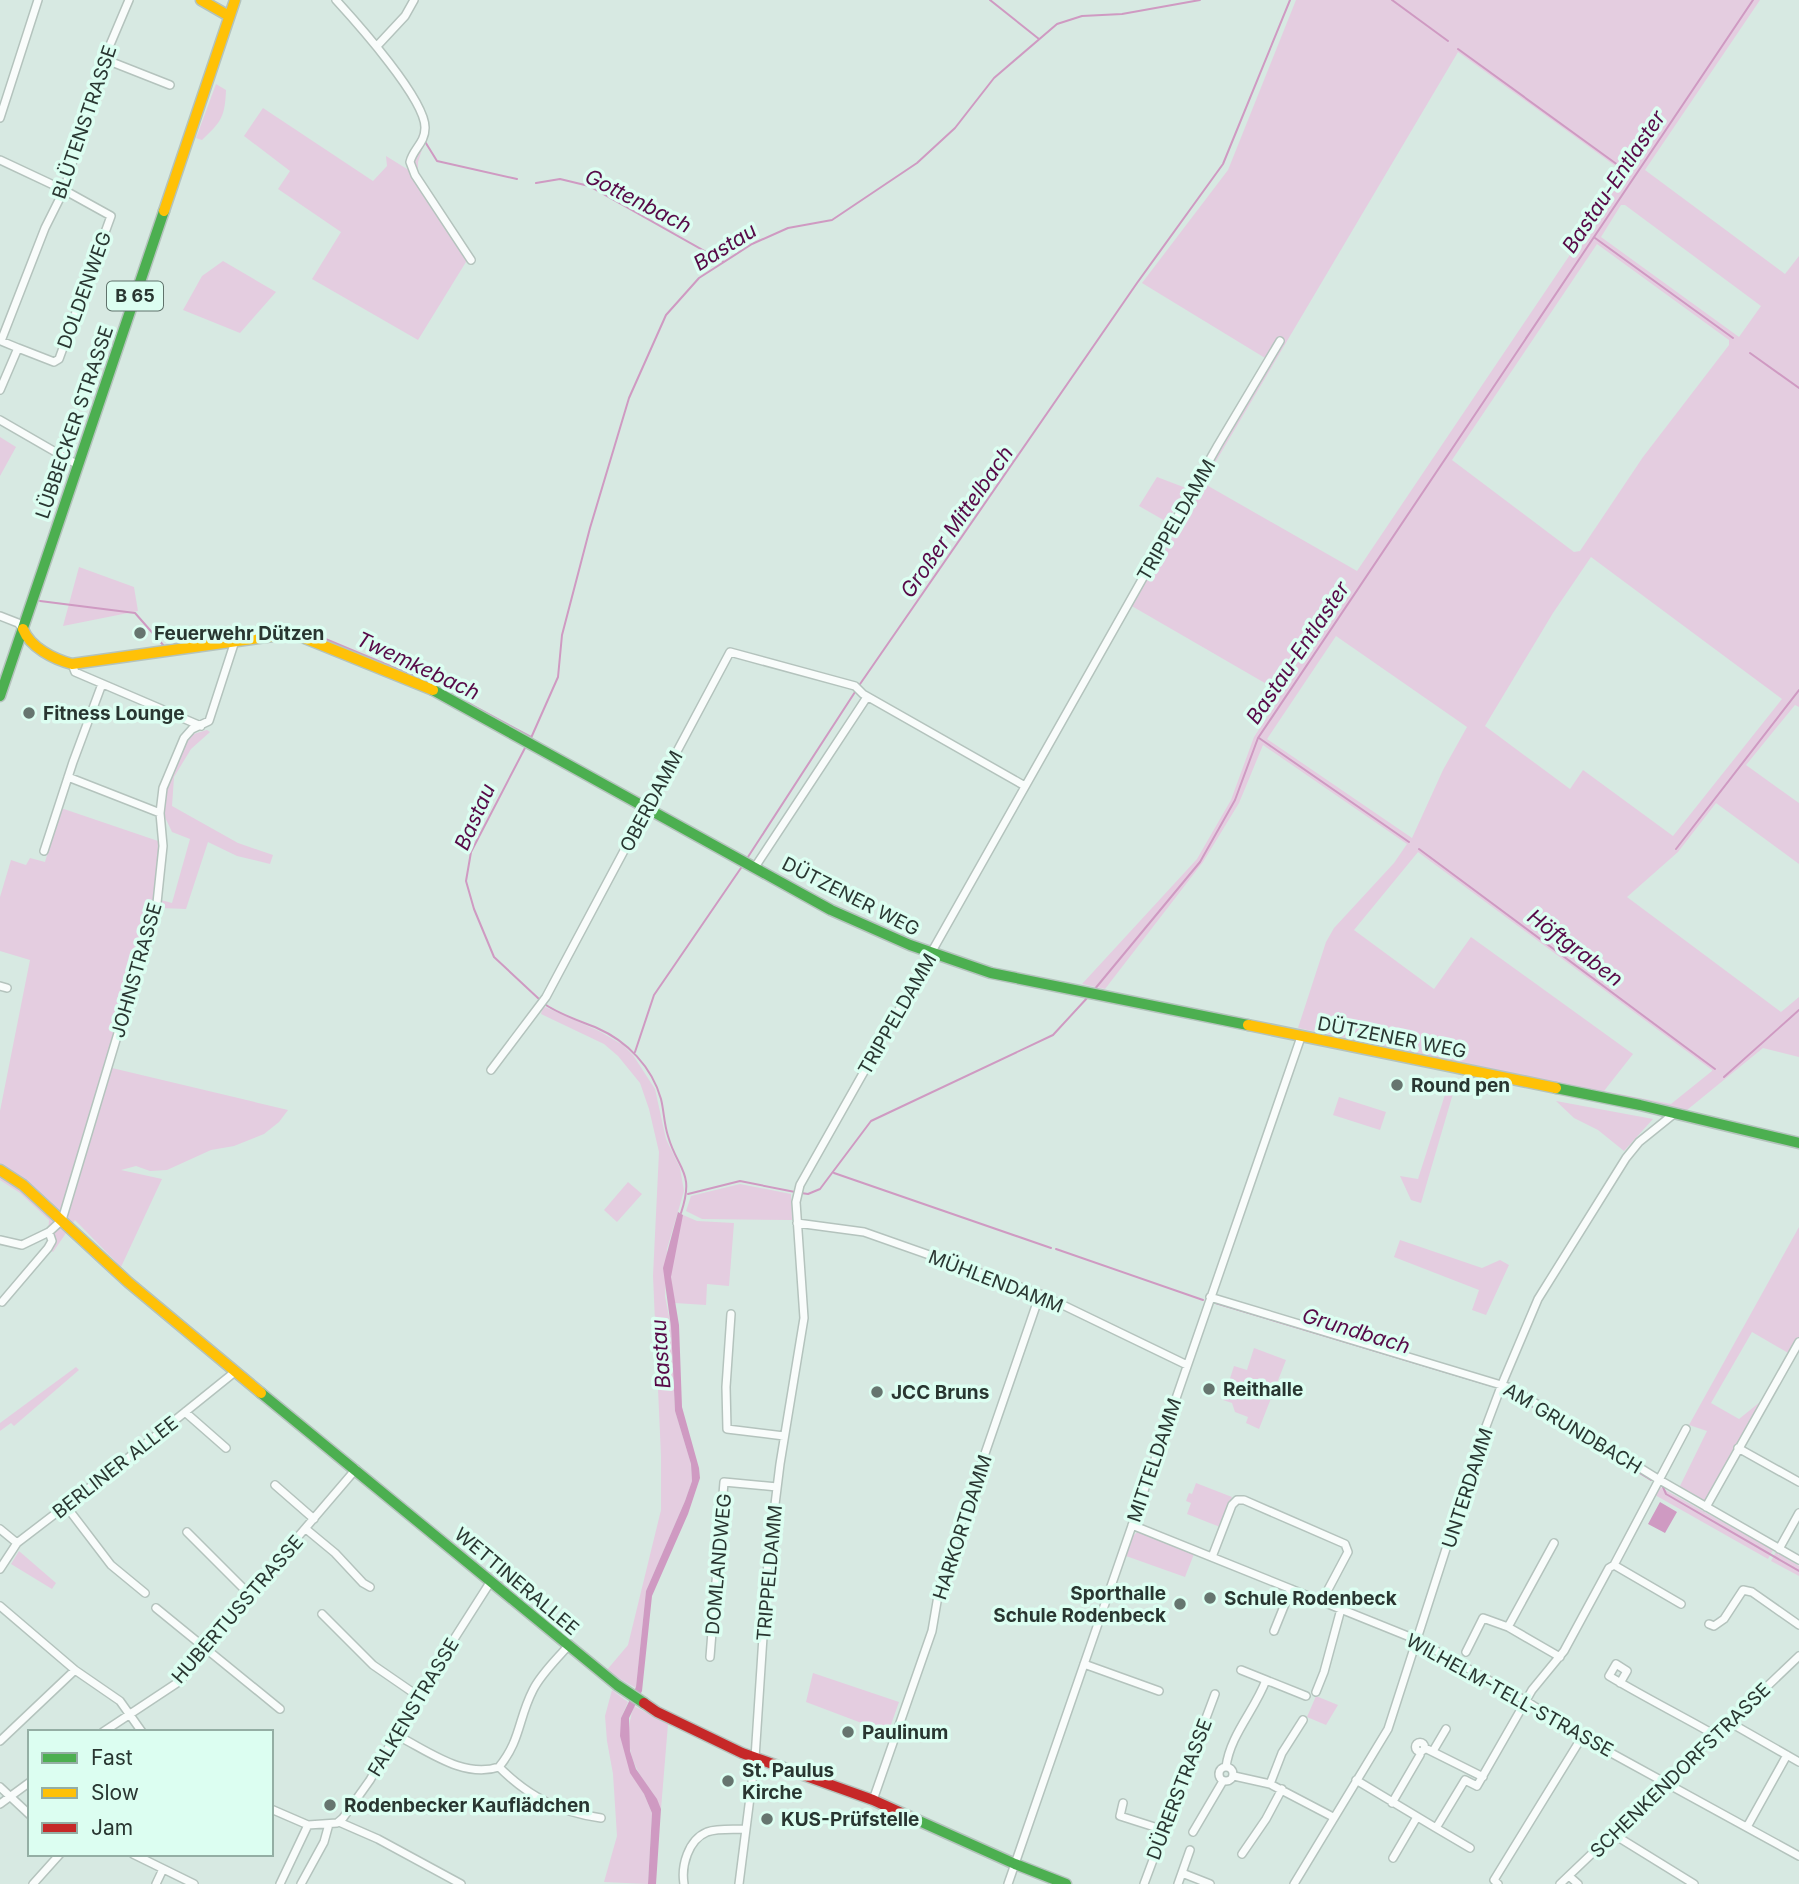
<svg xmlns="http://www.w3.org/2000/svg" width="1799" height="1884" font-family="Inter,sans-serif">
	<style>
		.green { fill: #e4cde0; fill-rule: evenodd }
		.water { fill: #cf9ac2 }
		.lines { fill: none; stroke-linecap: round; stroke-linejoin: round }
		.stream { stroke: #cf9ac2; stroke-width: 2 }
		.street-casing { stroke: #b4c3bd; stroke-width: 10 }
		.fast-casing { stroke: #b4c3bd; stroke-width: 13 }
		.slow-casing { stroke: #b4c3bd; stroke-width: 13 }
		.jam-casing { stroke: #b4c3bd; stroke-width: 13 }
		.street { stroke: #f9fcfb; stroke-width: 7 }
		.fast { stroke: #4caf50; stroke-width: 10 }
		.slow { stroke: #ffc107; stroke-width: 10 }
		.jam { stroke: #c62828; stroke-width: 10 }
		.poi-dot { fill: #66756f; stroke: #dcfef1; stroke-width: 2.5 }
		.labels { text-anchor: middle; stroke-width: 7; stroke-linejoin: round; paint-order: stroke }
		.shield { fill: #dcfef1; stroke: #5f726b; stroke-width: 2 }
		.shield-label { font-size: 18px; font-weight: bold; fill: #293631 }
		.street-label { font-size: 19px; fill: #293631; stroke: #dcfef1 }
		.poi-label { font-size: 19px; font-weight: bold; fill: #293631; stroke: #dcfef1; text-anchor: start }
		.water-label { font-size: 21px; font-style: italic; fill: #570a48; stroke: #dcfef1 }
	</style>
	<rect width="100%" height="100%" fill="#d7e9e2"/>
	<path class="green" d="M1296 0H1760L1645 170 1785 274 1799 256V707L1795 705 1746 765 1799 803V864L1716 803 1678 852 1627 897 1781 1012 1799 997V1057L1763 1048 1687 1110 1298 1028 1326 942 1334 928 1394 863 1407 844 1263 745 1239 803 1203 862 1105 989 1082 984 1197 859 1231 800 1254 737 1269 714 1270 686 1130 605 1270 361 1142 283 1228 170ZM1458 52 1625 173 1357 571 1203 483ZM1621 205H1625L1761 306 1739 337 1601 237ZM1597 244 1729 340V345L1643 457 1580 551 1574 552 1452 460ZM1591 557 1782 699 1673 836 1583 770 1570 789 1485 726 1553 613ZM1336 636 1467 727 1443 770 1412 838 1267 739ZM1418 852 1712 1070V1071L1671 1104 1604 1091 1633 1054 1471 937 1434 989 1354 930Z
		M216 84 226 90C225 117 221 122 202 140L196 138Z
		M263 108 373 181 387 166 386 156 407 169 421 129 426 137 418 162V175L469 257 418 340 312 279 341 232 278 189 290 171 244 136Z
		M223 261 276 292 240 333 183 310 202 276Z
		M0 437 16 447 0 476Z
		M1157 477 1186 488 1167 522 1139 506Z
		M79 567 134 587 138 611 63 626Z
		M207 730 210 732 191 749 174 777 172 806 238 843 273 855 270 864 237 856 208 842 186 909 161 908 112 1068 288 1110 279 1122 264 1134 234 1146 211 1150 167 1170 150 1171 136 1166 121 1170 162 1179 121 1267 75 1220 53 1252 47 1248 49 1220 20 1193 0 1180V1111L30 960 0 951V897L11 860 26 865 30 858 45 862 61 808 161 842 157 899 172 903 190 839 172 832 163 813 165 778 190 735Z
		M543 1006 599 1031 623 1045 633 1055 655 1089 666 1139 680 1168 684 1191 667 1249 665 1296 671 1327 675 1411 691 1464 692 1481 685 1501 646 1591 636 1688 606 1671 628 1645 661 1510V1456L653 1276 659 1152 649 1109 640 1083 618 1056 604 1044 541 1014Z
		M1450 1079 1488 1088 1454 1090 1421 1203 1411 1200 1400 1176 1418 1179Z
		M1339 1097 1386 1112 1380 1130 1333 1115Z
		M1556 1101 1653 1119 1624 1151 1598 1130 1574 1118Z
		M628 1182 642 1194 617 1222 604 1210Z
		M740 1184 791 1194 792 1220 702 1219 686 1211 691 1196Z
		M683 1215 697 1221 734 1223 729 1286 707 1284 706 1305 675 1303C666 1274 674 1243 683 1215Z
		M1799 1227V1339L1790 1354 1752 1332 1711 1403 1739 1419 1765 1398 1706 1503 1679 1488 1707 1431 1689 1425Z
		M1400 1240 1482 1268 1500 1260 1509 1265 1486 1315 1472 1310 1479 1290 1394 1257Z
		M1254 1348 1286 1360 1259 1429 1246 1423 1248 1417 1235 1412 1232 1403 1223 1400 1234 1366 1247 1370Z
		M76 1367 79 1370 14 1426 11 1423 0 1431V1423Z
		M1196 1483 1232 1497 1220 1527 1187 1514 1191 1503 1186 1501 1189 1493 1192 1494Z
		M1660 1487 1773 1550 1768 1559 1655 1495Z
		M1137 1532 1194 1554 1185 1577 1126 1556 1133 1536Z
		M19 1551 56 1583 52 1589 11 1564Z
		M1776 1552 1799 1566V1576L1771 1561Z
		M813 1673 899 1702 888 1733 806 1702Z
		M612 1690 628 1702 621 1718 630 1772 644 1794 652 1813 648 1884 604 1882 617 1836 613 1774 607 1741 605 1716Z
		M1316 1696 1338 1705 1326 1725 1307 1717Z
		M634 1706 668 1724 661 1809C657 1799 653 1793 647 1785 628 1760 624 1735 634 1706Z"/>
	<path class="water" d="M678 1212 683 1215 671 1277 679 1325 682 1407 699 1468 700 1478 688 1514 652 1596 642 1691 629 1718 630 1751 636 1769 657 1799 661 1809 656 1884H648L652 1813 644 1794 630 1773 620 1736 621 1718 636 1687 646 1591 685 1501 692 1481 691 1464 675 1411 671 1327 663 1268Z
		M1660 1502 1677 1512 1665 1533 1648 1524Z"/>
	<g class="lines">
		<path class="stream" d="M990 0 1039 39
			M1392 0 1448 41
			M1458 49 1622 168
			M424 140 437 161 517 179
			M536 183 560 179 589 186 724 262
			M1595 238 1733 338
			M1750 353 1799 388
			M40 601 135 613 164 646 228 636
			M249 633 286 628 304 630 426 681
			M858 687 1137 283 1223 164 1290 0
			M468 703 531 737
			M531 738 558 677 562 635 590 528 629 398 666 315 699 278 752 244 788 228 832 220 917 163 955 128 994 78 1057 24 1082 16 1122 14 1200 0
			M1259 738 1409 842
			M526 746 471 852 466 881 474 909 494 957 539 999
			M1419 849 1715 1069
			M1676 849 1799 690
			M746 860 855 692
			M1094 990 1200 862 1235 800 1258 738 1753 0
			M543 1003C558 1014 580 1021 597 1028 627 1041 652 1067 661 1099 664 1111 664 1124 668 1136 678 1171 695 1171 681 1213
			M635 1052 654 995 743 865
			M1724 1077 1799 1010
			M834 1173 1051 1248
			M801 1193 808 1194 820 1189 871 1121 1053 1035 1088 997
			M688 1194 740 1181 795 1192
			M1056 1249 1203 1300
			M1212 1302 1492 1386
			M1507 1391 1651 1480
			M1663 1487 1666 1494 1799 1571"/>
		<g class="street-casing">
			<path id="street" d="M336 0C357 23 426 100 425 128 425 143 413 149 410 162L415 175 471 260
				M377 46 405 16 414 0
				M104 59 170 85
				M0 118 38 0
				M0 160 64 190 111 216 59 359 54 362 18 348
				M0 390 18 348 1 341 45 228 64 190 104 59 129 0
				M0 420 78 465
				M0 616 18 623 23 629
				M72 664 75 672 201 726
				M68 777 160 813
				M44 851 73 762 102 684
				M755 867 867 697
				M0 986 7 988
				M491 1070 546 997 730 652 855 686 863 694 1025 786
				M797 1223 864 1232 1040 1294 1187 1365
				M0 1240 22 1245 49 1232 62 1220 157 903 163 846 160 813 163 788 184 738 192 729 209 721 235 641
				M1210 1297 1511 1388 1658 1479 1799 1560
				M2 1302 48 1248 52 1241 49 1232
				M731 1314 726 1387 727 1429 784 1436
				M185 1412 226 1448
				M1738 1448 1799 1482
				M275 1485 314 1519
				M66 1506 111 1565 145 1593
				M1706 1507 1799 1342
				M1132 1525 1415 1639 1526 1701 1582 1737 1799 1856
				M0 1529 17 1543
				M306 1529 335 1553 363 1583 370 1587
				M187 1532 249 1594
				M1779 1549 1799 1513
				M1212 1557 1232 1505 1237 1500H1244L1345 1544 1348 1552 1322 1601
				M0 1569 17 1543 128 1458 236 1371
				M1681 1604 1614 1565 1686 1429
				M0 1606 75 1670 120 1701 142 1732
				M156 1608 280 1709
				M322 1614 373 1665 418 1696
				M1709 1624 1714 1626 1724 1619 1743 1590 1752 1592 1799 1625
				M1508 1627 1554 1543
				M1274 1631 1291 1589
				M1466 1652 1483 1618 1508 1627 1560 1657
				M710 1657 724 1482 777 1487
				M1084 1664 1159 1691
				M1241 1670 1266 1680
				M1620 1683 1627 1671 1616 1664 1609 1676C1644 1697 1680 1715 1715 1735
				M1316 1692 1324 1672 1341 1609
				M1729 1722 1799 1762
				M103 1732 180 1681 249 1594 356 1469
				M396 1735C427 1750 463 1779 499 1767
				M0 1741 75 1670
				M1415.5 1747a4.5 4.5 0 1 1 9 0a4.5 4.5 0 1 1-9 0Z
				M1425 1748 1483 1777
				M1433 1751 1446 1729
				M1219 1774a7 7 0 1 1 14 0a7 7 0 1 1-14 0Z
				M499 1767C521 1740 518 1719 533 1690 541 1674 556 1660 568 1646
				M499 1767C529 1797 559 1812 601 1818
				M1226 1767C1230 1735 1255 1710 1266 1680L1306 1696
				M1234 1776 1270 1784 1333 1817
				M1356 1780 1436 1828 1465 1780 1477 1786 1532 1690 1564 1651 1609 1568 1614 1565
				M1270 1784 1282 1753 1303 1720
				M0 1787 30 1815
				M873 1800 932 1631 940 1584 1040 1294
				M1123 1803 1120 1816 1164 1830
				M1392 1803 1420 1755
				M0 1804 30 1782
				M271 1809 308 1825
				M339 1822 378 1839 461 1884
				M308 1825 337 1823 343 1818 370 1780 419 1694 491 1581
				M1747 1827 1787 1755
				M1436 1828 1470 1848
				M1193 1832 1223 1781
				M1613 1834 1694 1884
				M133 1854 194 1884
				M1242 1854 1266 1819 1282 1789
				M1393 1858 1417 1817
				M1182 1873 1210 1884
				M1569 1876 1578 1884
				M33 1884 60 1854
				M156 1884 163 1869
				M280 1884 308 1825
				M301 1884 324 1842 329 1824
				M684 1884C681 1866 688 1840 707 1832 719 1828 734 1830 746 1829
				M739 1884 755 1758 768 1561 780 1464 804 1318 796 1202 800 1185 1218 445 1280 341
				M1008 1884 1301 1037
				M1144 1884 1215 1694
				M1178 1884 1190 1850
				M1294 1884 1388 1729 1482 1437 1502 1384 1538 1299 1626 1158 1639 1142 1675 1113
				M1498 1884 1494 1880 1582 1737
				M1560 1884 1799 1656"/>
		</g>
		<g class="fast-casing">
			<path id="fast" d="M433 690 831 910 910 945 991 973 1248 1025
				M0 696 164 211
				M1556 1088 1640 1105 1799 1143
				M261 1393 617 1685 644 1703
				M917 1820 1015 1864 1066 1884"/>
		</g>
		<g class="slow-casing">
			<path id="slow" d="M201 0 229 16
				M164 211 235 0
				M23 629C30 647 53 659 72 664L280 635 302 637 433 690
				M1248 1025 1556 1088
				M0 1170 23 1185 128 1282 261 1393"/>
		</g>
		<g class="jam-casing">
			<path id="jam" d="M644 1703 657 1712 742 1753 873 1800 917 1820"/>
		</g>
		<use href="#street" class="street"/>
		<use href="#fast" class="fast"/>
		<use href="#slow" class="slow"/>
		<use href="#jam" class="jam"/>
	</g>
	<g class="poi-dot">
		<circle cx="140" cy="633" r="7"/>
		<circle cx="29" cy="713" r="7"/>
		<circle cx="1397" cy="1085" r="7"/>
		<circle cx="1209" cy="1389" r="7"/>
		<circle cx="877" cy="1392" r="7"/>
		<circle cx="1210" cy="1598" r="7"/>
		<circle cx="1180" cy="1604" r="7"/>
		<circle cx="848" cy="1732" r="7"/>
		<circle cx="728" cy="1781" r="7"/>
		<circle cx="330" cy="1805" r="7"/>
		<circle cx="767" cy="1819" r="7"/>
	</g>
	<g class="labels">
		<rect class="shield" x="107" y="281.5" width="56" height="29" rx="5"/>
		<g class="shield-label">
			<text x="135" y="302">B 65</text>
		</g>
		<g class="street-label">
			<text transform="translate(84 122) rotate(-71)" y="7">BLÜTENSTRASSE</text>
			<text transform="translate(84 290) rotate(-70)" y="7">DOLDENWEG</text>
			<text transform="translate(74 422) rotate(-71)" y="7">LÜBBECKER STRASSE</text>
			<text transform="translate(1176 520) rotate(-60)" y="7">TRIPPELDAMM</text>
			<text transform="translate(651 801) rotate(-62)" y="7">OBERDAMM</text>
			<text transform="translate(851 896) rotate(27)" y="7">DÜTZENER WEG</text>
			<text transform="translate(136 970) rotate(-74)" y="7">JOHNSTRASSE</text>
			<text transform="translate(897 1014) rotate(-60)" y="7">TRIPPELDAMM</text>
			<text transform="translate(1392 1037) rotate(11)" y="7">DÜTZENER WEG</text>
			<text transform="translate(996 1281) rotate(21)" y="7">MÜHLENDAMM</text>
			<text transform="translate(1573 1428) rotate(31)" y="7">AM GRUNDBACH</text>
			<text transform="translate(1154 1460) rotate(-71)" y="7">MITTELDAMM</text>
			<text transform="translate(115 1467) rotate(-38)" y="7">BERLINER ALLEE</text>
			<text transform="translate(1467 1488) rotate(-72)" y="7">UNTERDAMM</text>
			<text transform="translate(962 1527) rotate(-72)" y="7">HARKORTDAMM</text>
			<text transform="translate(718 1564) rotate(-85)" y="7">DOMLANDWEG</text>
			<text transform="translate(769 1573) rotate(-85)" y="7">TRIPPELDAMM</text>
			<text transform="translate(517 1581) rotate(40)" y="7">WETTINERALLEE</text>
			<text transform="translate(237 1609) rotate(-49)" y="7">HUBERTUSSTRASSE</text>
			<text transform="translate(1510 1695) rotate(29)" y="7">WILHELM-TELL-STRASSE</text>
			<text transform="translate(413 1707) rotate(-59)" y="7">FALKENSTRASSE</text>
			<text transform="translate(1680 1770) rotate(-44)" y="7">SCHENKENDORFSTRASSE</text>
			<text transform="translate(1179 1789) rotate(-69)" y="7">DÜRERSTRASSE</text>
		</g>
		<g class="poi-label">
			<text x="154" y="640">Feuerwehr Dützen</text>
			<text x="43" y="720">Fitness Lounge</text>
			<text x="1411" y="1092">Round pen</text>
			<text x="1223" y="1396">Reithalle</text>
			<text x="891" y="1399">JCC Bruns</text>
			<text x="1166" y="1600" text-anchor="end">Sporthalle<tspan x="1166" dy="22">Schule Rodenbeck</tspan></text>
			<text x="1224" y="1605">Schule Rodenbeck</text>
			<text x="862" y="1739">Paulinum</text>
			<text x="742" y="1777">St. Paulus<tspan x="742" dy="22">Kirche</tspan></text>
			<text x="344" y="1812">Rodenbecker Kauflädchen</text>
			<text x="781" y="1826">KUS-Prüfstelle</text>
		</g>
		<g class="water-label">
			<text transform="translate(1614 182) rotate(-56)" y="7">Bastau-Entlaster</text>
			<text transform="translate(638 201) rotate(27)" y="7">Gottenbach</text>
			<text transform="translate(725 247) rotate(-32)" y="7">Bastau</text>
			<text transform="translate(957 522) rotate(-55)" y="7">Großer Mittelbach</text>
			<text transform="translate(1298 653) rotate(-56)" y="7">Bastau-Entlaster</text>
			<text transform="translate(418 666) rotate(25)" y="7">Twemkebach</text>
			<text transform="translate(475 817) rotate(-66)" y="7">Bastau</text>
			<text transform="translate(1575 948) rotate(37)" y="7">Höftgraben</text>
			<text transform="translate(1356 1331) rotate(17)" y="7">Grundbach</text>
			<text transform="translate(661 1354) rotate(-94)" y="7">Bastau</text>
		</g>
	</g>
	<rect x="28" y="1730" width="245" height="126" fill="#dcfef1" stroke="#94aea4" stroke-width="2"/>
	<rect x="42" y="1753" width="35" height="10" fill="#4caf50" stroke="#94aea4" stroke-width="2"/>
	<text x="91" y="1765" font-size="21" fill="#293631">Fast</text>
	<rect x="42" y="1788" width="35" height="10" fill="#ffc107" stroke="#94aea4" stroke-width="2"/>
	<text x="91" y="1800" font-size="21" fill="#293631">Slow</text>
	<rect x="42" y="1823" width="35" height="10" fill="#c62828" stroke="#94aea4" stroke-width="2"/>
	<text x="91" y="1835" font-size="21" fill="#293631">Jam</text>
</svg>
